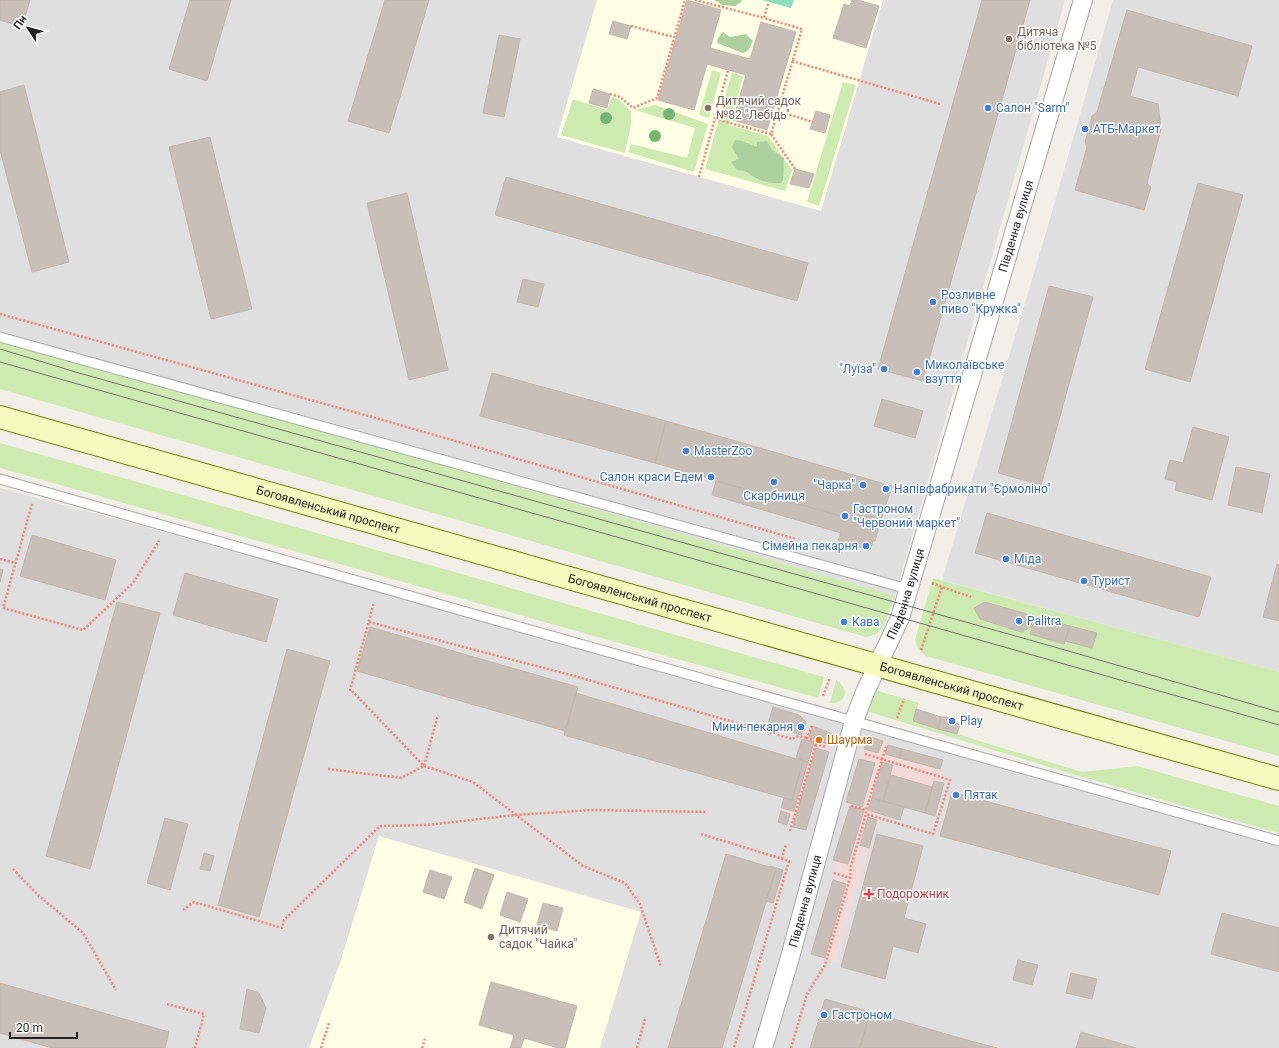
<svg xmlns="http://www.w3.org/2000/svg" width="1279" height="1048" font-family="Roboto,sans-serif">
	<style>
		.residential { fill: #e0dfdf }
		.commercial { fill: #f2dad9 }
		.education { fill: #ffffe5 }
		.grass { fill: #cdebb0 }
		.forest { fill: #add19e }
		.pitch { fill: #88e0be }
		.building { fill: #c7bfb8; stroke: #c4b6ab }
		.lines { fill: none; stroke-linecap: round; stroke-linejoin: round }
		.lane-casing { stroke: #a9a9a9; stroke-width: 11 }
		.street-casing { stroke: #a9a9a9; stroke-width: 20 }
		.secondary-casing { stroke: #707d05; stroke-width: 24 }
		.path { stroke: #fa8072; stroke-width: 2.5; stroke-dasharray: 2 2; stroke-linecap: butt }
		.lane { stroke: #fff; stroke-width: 9 }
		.street { stroke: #fff; stroke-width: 18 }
		.secondary { stroke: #f7fabf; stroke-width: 22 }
		.tram { stroke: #707070; stroke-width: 1 }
		.tree { fill: #74b475 }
		.education-dot { fill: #8d6e63; stroke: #fff; stroke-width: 1.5 }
		.shop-dot { fill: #3f7fe0; stroke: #fff; stroke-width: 1.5 }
		.food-dot { fill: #e8710a; stroke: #fff; stroke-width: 1.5 }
		.health-dot { fill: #e0444e; stroke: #fff; stroke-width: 1.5 }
		.labels { text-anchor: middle; stroke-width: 3; stroke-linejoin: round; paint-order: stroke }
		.education-label { font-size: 12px; fill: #785e54; stroke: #fff; text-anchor: start }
		.shop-label { font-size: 12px; fill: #366cbe; stroke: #fff; text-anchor: start }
		.street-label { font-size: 12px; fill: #222; stroke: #fff }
		.food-label { font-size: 12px; fill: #c56008; stroke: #fff; text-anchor: start }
		.health-label { font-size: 12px; fill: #be3a42; stroke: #fff; text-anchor: start }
	</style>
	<rect width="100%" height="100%" fill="#f2efe9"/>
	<path class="residential" d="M0 0H1065L895 596 0 337Z
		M1113 0H1279V672L942 580 1045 236Z
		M0 488 853 717 754 1048H0Z
		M865 721 1279 845V1048H770Z"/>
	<path class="commercial" d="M813 726 833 734 829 745V752L806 830 778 822 784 798 792 800 803 761 796 758 803 735 809 737Z
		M868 736 883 741 888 745 943 760 940 769 944 783 935 816 904 807 900 820 880 814 877 820 836 962 811 954 833 880V860L850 806 846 802 859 759Z"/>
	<path class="education" d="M597 0H883L821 211 557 137Z
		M379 836 641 912 600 1048H309L340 963Z"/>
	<path class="grass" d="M712 70 721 73 709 118 699 115Z
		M732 72 743 77 729 125 768 136 792 170 785 191 705 169Z
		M843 82 856 85 819 206 807 202Z
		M612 97 618 99 631 111V125L625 153 561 135 573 99 607 110Z
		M655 105 708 124 694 172 628 152 631 144 687 158 695 128 635 110Z
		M0 337 895 596 884 625 877 634 866 637 0 389Z
		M0 443 824 677 818 698 594 636 0 468Z
		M933 578 1279 672V756L926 656 918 649 915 640Z
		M836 680C850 688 847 704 830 703Z
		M878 691 919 703 913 721 1082 772 1137 766 1279 806V833L1082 777 866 711 874 694Z"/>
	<path class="forest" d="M714 0H742L741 2 735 6 723 5Z
		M723 32 730 37 746 34 753 41 748 51 743 53 717 43 718 38Z
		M735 140 742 141 757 147V142L767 141 772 150 784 158C783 167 785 174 782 183 773 184 762 182 754 177 746 172 747 171 737 170L731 162 739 159 732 147Z"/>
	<path class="pitch" d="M762 0H794L791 8Z"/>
	<path class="building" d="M0 0H30L22 27 0 20Z
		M190 0H231L207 81 169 69Z
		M385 0H429L389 133 348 121Z
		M687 0 721 10 710 48 750 59 761 22 796 32 767 130 733 120 746 75 707 64 694 110 658 100Z
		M852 0H858L879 6 866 48 833 38 844 4 850 6Z
		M982 0H1030L923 381 878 369Z
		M1127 10 1252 46 1238 96 1138 67 1130 96 1158 104 1161 129 1147 183 1151 187 1144 210 1075 190 1087 147 1085 142 1092 116 1097 112Z
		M613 21 631 26 627 39 609 34Z
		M499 35 520 39 504 117 483 113Z
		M24 85 69 262 32 272 0 150V92Z
		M593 89 610 94 607 108 589 103Z
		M816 111 830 115 825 133 810 129Z
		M210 137 252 309 211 319 169 147Z
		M795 169 814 174 809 188 790 184Z
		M506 177 808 263 797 301 495 215Z
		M1198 183 1243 195 1190 382 1145 369Z
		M407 193 448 370 409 380 367 203Z
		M523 279 544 284 538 307 517 302Z
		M1049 286 1093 297 1041 485 998 473Z
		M492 373 666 421 655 463 480 416Z
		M882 399 923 411 915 438 874 426Z
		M666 421 892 486 879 527 655 463Z
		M1193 427 1229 437 1212 500 1175 490 1177 482 1165 479 1170 460 1183 463Z
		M1236 467 1270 474 1262 513 1228 505Z
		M716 481 879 527 875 541H873L870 550 838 541 841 533 712 495Z
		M987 513 1211 577 1199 617 975 553Z
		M32 535 116 560 105 600 20 576Z
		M1277 564 1279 565V621L1263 617Z
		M0 569 3 570 0 582Z
		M185 573 278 599 266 642 173 615Z
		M117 602 160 613 90 869 46 856Z
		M985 602 1027 614 1033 626 1021 632 980 619 974 608Z
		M1036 617 1070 626 1064 644 1030 634Z
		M1070 626 1097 633 1092 648 1065 641Z
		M370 627 578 687 565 731 357 671Z
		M287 649 330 661 259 917 218 905Z
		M576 693 803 761 792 800 564 735Z
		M773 707 799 715 806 722 801 735 768 724Z
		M916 709 941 717 938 729 913 721Z
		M941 717H947L960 725 957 734 938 729Z
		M813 726 833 734 829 745 809 737Z
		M868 736 883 741 878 753 864 749Z
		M802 739 814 742 808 762 796 758Z
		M888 745 902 749 899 758 885 754Z
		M816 748 829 752 806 830 793 827Z
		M902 749 943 760 940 769 899 758Z
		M859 759 875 763 862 807 846 802Z
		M803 761 808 762 794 811 781 808 784 798 792 800Z
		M882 762 893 765 883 801 872 798Z
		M891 775 932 787 925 813 883 801Z
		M934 781 944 783 935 816 925 813Z
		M952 792 1171 851 1159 895 940 836Z
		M872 798 904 807 900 820 868 810Z
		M850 806 864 810 848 864 833 860Z
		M781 811 790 814 787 825 778 822Z
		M868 817 877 820 869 848 860 845Z
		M165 818 188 824 170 890 147 883Z
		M877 834 923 846 904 918 926 924 918 953 893 946 885 979 841 967Z
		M204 853 214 856 210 871 200 869Z
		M726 854 776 869 722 1048H668Z
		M770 866 783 870 773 903 766 901 776 869 769 867Z
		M475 868 494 875 482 909 464 902Z
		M430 870 452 877 444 899 423 892Z
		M833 880 846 884 825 958 811 954Z
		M507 892 528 899 520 922 500 915Z
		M543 903 563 908 557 931 537 925Z
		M1222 913 1279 928V972L1211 954Z
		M1018 960 1038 965 1032 985 1013 980Z
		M1071 973 1097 979 1092 999 1066 993Z
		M491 982 577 1006 565 1048H558L524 1038 521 1048H510L514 1035 479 1025Z
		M0 983 169 1032 165 1048H52L0 1033Z
		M247 989 259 993 266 1008 259 1033 240 1029Z
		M825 999 870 1012 860 1048H810Z
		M870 1012 967 1040 997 1048H860Z
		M1081 1032 1136 1048H1076Z"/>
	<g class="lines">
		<g class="lane-casing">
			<path id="lane" d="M0 337 908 589
				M0 479 484 617 1279 841"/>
		</g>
		<g class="street-casing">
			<g id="street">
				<path id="s1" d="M763 1048 789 961 854 721 865 692 900 618 1083 0"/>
			</g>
		</g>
		<g class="secondary-casing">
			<g id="secondary">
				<path id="s2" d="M0 417 1279 779"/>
			</g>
		</g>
		<path class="path" d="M695 0 764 18
			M768 4 764 18 802 29 771 134 795 169
			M631 26 674 37
			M792 61 940 104
			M610 94 620 97 633 108 657 98 685 0
			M778 111 813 122
			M715 119 771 134
			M699 177 728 70
			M0 314 379 419 796 539
			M32 504 3 608 83 630 133 583 159 541
			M0 559 16 563
			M932 583 942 587 971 597
			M369 622 578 677 792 739 799 736 807 738
			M921 650 942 587
			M350 691 374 602
			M352 691 424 766 473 782 583 866 625 883 640 904 661 967
			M823 696 830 678
			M897 718 904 699
			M812 726 807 738 815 741 816 744 826 747
			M865 754 950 780 933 834 866 814
			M328 769 401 778 424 766 438 715
			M851 806 866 810
			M790 831 816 744
			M701 834 789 861 734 1048
			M782 859 786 844
			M13 869 38 895 83 933 116 990
			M834 873 850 878
			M183 910 194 902 282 928 284 920 380 826 427 825 515 815 593 810 707 812
			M167 1004 204 1014 195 1048
			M321 1048 329 1023
			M422 1048 425 1039
			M637 1048 645 1019
			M791 1048 807 994 825 965 850 878 851 866 866 814V810L886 747"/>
		<use href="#lane" class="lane"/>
		<use href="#street" class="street"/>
		<use href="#secondary" class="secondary"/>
		<path class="tram" d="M0 349 79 373 1051 646 1279 712
			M0 362 1279 725"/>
	</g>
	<g class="tree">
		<circle cx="669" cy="114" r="6"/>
		<circle cx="606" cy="118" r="6"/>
		<circle cx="655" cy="136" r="6"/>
	</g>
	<g class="education-dot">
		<circle cx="1009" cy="39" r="4"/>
		<circle cx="708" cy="108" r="4"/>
		<circle cx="491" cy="937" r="4"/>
	</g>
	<g class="shop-dot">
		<circle cx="988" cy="108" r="4"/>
		<circle cx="1085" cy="129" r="4"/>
		<circle cx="933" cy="302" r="4"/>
		<circle cx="884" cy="369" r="4"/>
		<circle cx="917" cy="372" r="4"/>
		<circle cx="686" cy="451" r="4"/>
		<circle cx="711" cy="477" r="4"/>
		<circle cx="774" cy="482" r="4"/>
		<circle cx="863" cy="485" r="4"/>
		<circle cx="886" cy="489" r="4"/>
		<circle cx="845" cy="516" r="4"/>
		<circle cx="866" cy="546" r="4"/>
		<circle cx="1006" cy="559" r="4"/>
		<circle cx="1084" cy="581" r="4"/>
		<circle cx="1019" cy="621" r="4"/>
		<circle cx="844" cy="622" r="4"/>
		<circle cx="952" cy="721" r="4"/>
		<circle cx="801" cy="727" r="4"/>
		<circle cx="956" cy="795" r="4"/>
		<circle cx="824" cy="1015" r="4"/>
	</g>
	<circle class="food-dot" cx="819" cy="740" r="4"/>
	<path class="health-dot" d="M867 888h4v4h4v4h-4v4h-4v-4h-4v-4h4z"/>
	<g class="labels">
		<g class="education-label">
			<text x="1017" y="36">Дитяча<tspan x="1017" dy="14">бібліотека №5</tspan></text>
			<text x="716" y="105">Дитячий садок<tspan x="716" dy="14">№82 "Лебідь"</tspan></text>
			<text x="499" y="934">Дитячий<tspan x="499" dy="14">садок "Чайка"</tspan></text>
		</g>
		<g class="shop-label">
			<text x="996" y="112">Салон "Sarm"</text>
			<text x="1093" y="133">АТБ-Маркет</text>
			<text x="941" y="299">Розливне<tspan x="941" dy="14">пиво "Кружка"</tspan></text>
			<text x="925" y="369">Миколаївське<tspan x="925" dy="14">взуття</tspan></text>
			<text x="876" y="373" text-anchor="end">"Луїза"</text>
			<text x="694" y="455">MasterZoo</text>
			<text x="703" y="481" text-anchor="end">Салон краси Едем</text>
			<text x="855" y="489" text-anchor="end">"Чарка"</text>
			<text x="894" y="493">Напівфабрикати "Єрмоліно"</text>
			<text x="774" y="500" text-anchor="middle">Скарбниця</text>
			<text x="853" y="513">Гастроном<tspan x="853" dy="14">"Червоний маркет"</tspan></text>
			<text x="858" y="550" text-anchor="end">Сімейна пекарня</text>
			<text x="1014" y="563">Міда</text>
			<text x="1092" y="585">Турист</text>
			<text x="1027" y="625">Palitra</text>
			<text x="852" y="626">Кава</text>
			<text x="960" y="725">Play</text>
			<text x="793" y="731" text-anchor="end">Мини-пекарня</text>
			<text x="964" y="799">Пятак</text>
			<text x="832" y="1019">Гастроном</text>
		</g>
		<g class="street-label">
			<text dy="4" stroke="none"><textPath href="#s1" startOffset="861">Південна вулиця</textPath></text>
			<text dy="4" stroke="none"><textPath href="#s2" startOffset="341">Богоявленський проспект</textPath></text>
			<text dy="4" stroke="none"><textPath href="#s1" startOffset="477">Південна вулиця</textPath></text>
			<text dy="4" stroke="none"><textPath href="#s2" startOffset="665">Богоявленський проспект</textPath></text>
			<text dy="4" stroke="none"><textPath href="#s2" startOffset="989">Богоявленський проспект</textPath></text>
			<text dy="4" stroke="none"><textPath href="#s1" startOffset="153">Південна вулиця</textPath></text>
		</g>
		<g class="food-label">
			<text x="827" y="744">Шаурма</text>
		</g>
		<g class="health-label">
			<text x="877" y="898">Подорожник</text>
		</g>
	</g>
	<g transform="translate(28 28) rotate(306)" stroke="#ffffff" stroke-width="3" paint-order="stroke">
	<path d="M0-3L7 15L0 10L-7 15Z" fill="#222222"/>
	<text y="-6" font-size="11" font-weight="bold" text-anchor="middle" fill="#222222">Пн</text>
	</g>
	<path d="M10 1032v6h67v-6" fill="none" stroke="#222222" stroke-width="2"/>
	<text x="16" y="1032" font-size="12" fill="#222222" stroke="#ffffff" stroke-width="3" paint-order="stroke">20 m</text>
</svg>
